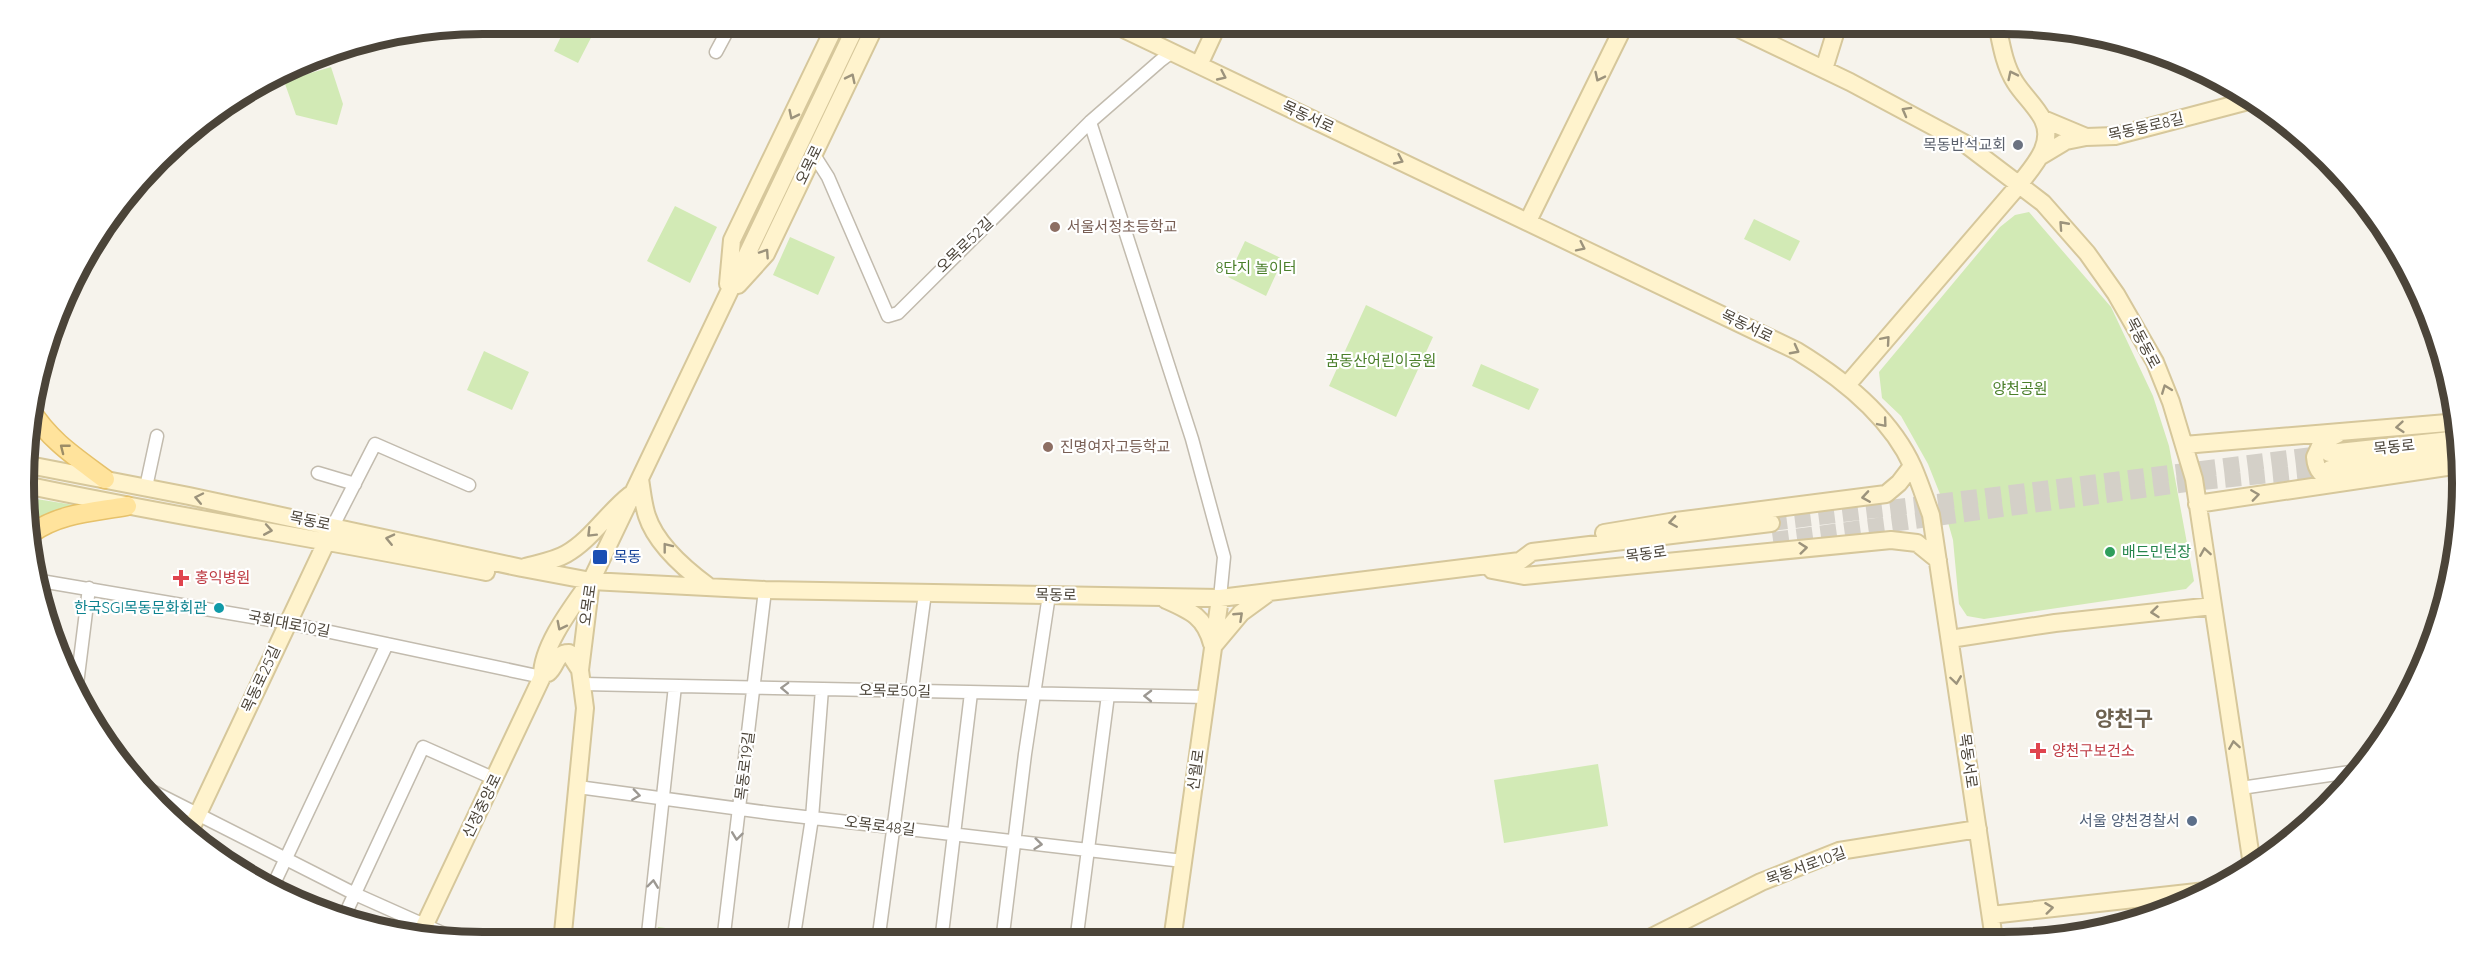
<svg xmlns="http://www.w3.org/2000/svg" width="2487" height="967" font-family="Quicksand,'Noto Sans KR',sans-serif">
	<style>
		.green { fill: #d2eab5 }
		.lines { fill: none; stroke-linecap: round; stroke-linejoin: round }
		.secondary-tunnel { stroke: #d4d0c8; stroke-width: 16; stroke-dasharray: 16 8; stroke-linecap: butt }
		.street-casing { stroke: #c2bbae; stroke-width: 15 }
		.secondary-casing { stroke: #d6c79b; stroke-width: 20 }
		.primary-casing { stroke: #e6c16a; stroke-width: 21 }
		.street { stroke: #fff; stroke-width: 12 }
		.secondary { stroke: #fff3cd; stroke-width: 16 }
		.primary { stroke: #ffe39c; stroke-width: 18 }
		.oneway { stroke: #9c937c }
		.oneway2 { stroke: #9c8c66 }
		.oneway3 { stroke: #9c9892 }
		.worship-dot { fill: #6b7280; stroke: #fff; stroke-width: 2 }
		.education-dot { fill: #8d6e63; stroke: #fff; stroke-width: 2 }
		.leisure-dot { fill: #2e9e5b; stroke: #fff; stroke-width: 2 }
		.transit-dot { fill: #1a4fb4; stroke: #fff; stroke-width: 2 }
		.health-dot { fill: #e0444e; stroke: #fff; stroke-width: 2 }
		.culture-dot { fill: #0f9aa8; stroke: #fff; stroke-width: 2 }
		.service-dot { fill: #5c6f8a; stroke: #fff; stroke-width: 2 }
		.labels { text-anchor: middle; stroke-width: 4.5; stroke-linejoin: round; paint-order: stroke }
		.street-label { font-size: 15px; fill: #4b4439; stroke: #fff }
		.worship-label { font-size: 15px; fill: #5b616d; stroke: #fff; text-anchor: end }
		.education-label { font-size: 15px; fill: #785e54; stroke: #fff; text-anchor: start }
		.park-label { font-size: 15px; fill: #4a7f2a; stroke: #fff }
		.leisure-label { font-size: 15px; fill: #27864d; stroke: #fff; text-anchor: start }
		.transit-label { font-size: 15px; fill: #164399; stroke: #fff; text-anchor: start }
		.health-label { font-size: 15px; fill: #be3a42; stroke: #fff; text-anchor: start }
		.culture-label { font-size: 15px; fill: #0d838f; stroke: #fff; text-anchor: end }
		.service-label { font-size: 15px; fill: #4e5e75; stroke: #fff; text-anchor: end }
		.district-label { font-size: 21px; font-weight: bold; fill: #6e6250; stroke: #fff }
		.rim { fill: none; stroke: #4b4439; stroke-width: 8 }
	</style>
	<rect width="100%" height="100%" fill="#f6f3ec"/>
	<path class="green" d="M567 24H583L595 30 578 63 554 51Z
		M331 67 343 104 337 125 296 115 284 81Z
		M675 206 717 227 690 283 647 261Z
		M2029 212 2111 307 2153 396 2169 446 2194 581 2186 589 1984 619 1967 616 1959 604 1953 540 1940 494 1928 464 1901 416 1882 398 1879 372 2000 227 2015 215Z
		M1754 219 1800 241 1790 261 1744 239Z
		M790 237 835 257 818 295 773 275Z
		M1245 241 1283 259 1266 296 1228 277Z
		M1366 305 1433 337 1396 417 1329 386Z
		M484 351 529 372 512 410 467 390Z
		M1481 364 1539 389 1529 410 1472 386Z
		M30 498 74 505V509L31 527Z
		M1598 764 1608 826 1504 843 1494 780Z
		M658 927 718 935 717 942 656 943Z"/>
	<g class="lines">
		<path class="secondary-tunnel" d="M1771 523 2328 453
			M1773 540 2202 482 2330 469"/>
		<g class="street-casing">
			<path id="street" d="M1140 37V24
				M716 52 731 24
				M1090 122 1192 439 1224 557 1220 598
				M814 155 828 177 888 316 898 313 1090 122 1160 61 1172 52
				M318 473 355 484
				M146 487 157 436
				M333 526 375 444 469 485
				M35 580 288 623 542 677
				M583 684 1207 697
				M76 692 89 588
				M578 787 770 813 1183 861
				M2241 788 2357 771
				M150 790 355 894 458 940
				M271 890 387 644
				M343 919 423 747 495 779
				M723 942 765 590
				M793 942 812 818 822 689
				M878 942 925 593
				M941 942 971 693
				M1002 942 1025 754 1049 595
				M1076 942 1108 695
				M647 943 675 686"/>
		</g>
		<g class="secondary-casing">
			<path id="secondary" d="M1113 24 1797 351C1843 379 1890 416 1913 467 1920 483 1925 499 1931 515L1994 939
				M1729 24 1850 82 1964 143 2043 203 2087 253 2116 294 2155 362 2171 402 2194 479 2252 865
				M1199 65 1218 24
				M1824 69 1838 24
				M2043 119 2086 137
				M2041 156 2066 141 2086 137 2115 136 2252 100
				M1528 221 1625 24
				M728 284 732 240 836 24
				M738 285 766 254 876 24
				M1847 385 2018 186C2032 167 2055 145 2043 120 2036 106 2023 95 2015 82 2004 65 2001 43 1997 24
				M2184 445 2459 422
				M2329 453 2460 439
				M29 465 189 496 522 568 591 581 765 590 1220 598 1520 561 1532 552 1771 523
				M2330 469 2455 454
				M640 479C642 491 643 504 647 516 656 544 685 569 708 586
				M2337 480C2323 478 2316 471 2315 457L2322 442 2338 434
				M30 486C182 518 334 541 486 572
				M2197 504 2460 465
				M1604 533 1676 521 1886 494 1899 483 1912 466
				M525 567C539 563 554 561 566 554 591 540 608 512 630 495
				M1492 570 1524 576 1891 540 1917 543 1938 560
				M1166 600C1191 611 1205 617 1212 644
				M1950 639 2055 623 2213 606
				M1215 644 1241 613 1267 594
				M548 673C557 666 555 653 569 653L580 670
				M189 833 331 532
				M1991 915 2215 890
				M420 935 542 677C541 647 572 607 589 583
				M1646 940 1761 882 1839 851 1978 829
				M1172 941 1220 598
				M562 943 585 708 580 670 591 581 857 24"/>
		</g>
		<g class="primary-casing">
			<path id="primary" d="M31 410C49 440 77 458 105 479
				M32 533C60 513 93 512 127 506"/>
		</g>
		<use href="#street" class="street"/>
		<use href="#secondary" class="secondary"/>
		<use href="#primary" class="primary"/>
	</g>
	<defs><path id="oneway-chevron" d="M-2-3.5L2.5 0L-2 3.5" fill="none" stroke-width="1.6" stroke-linecap="round" stroke-linejoin="round" transform="scale(1.5)"/></defs>
	<g class="oneway">
		<use href="#oneway-chevron" transform="translate(2012 75) rotate(-116)"/>
		<use href="#oneway-chevron" transform="translate(1222 76) rotate(25)"/>
		<use href="#oneway-chevron" transform="translate(1599 77) rotate(116)"/>
		<use href="#oneway-chevron" transform="translate(851 78) rotate(-64)"/>
		<use href="#oneway-chevron" transform="translate(1906 111) rotate(-151)"/>
		<use href="#oneway-chevron" transform="translate(793 115) rotate(116)"/>
		<use href="#oneway-chevron" transform="translate(1399 160) rotate(25)"/>
		<use href="#oneway-chevron" transform="translate(2063 225) rotate(-132)"/>
		<use href="#oneway-chevron" transform="translate(1581 247) rotate(26)"/>
		<use href="#oneway-chevron" transform="translate(765 253) rotate(-56)"/>
		<use href="#oneway-chevron" transform="translate(1886 340) rotate(-49)"/>
		<use href="#oneway-chevron" transform="translate(1795 350) rotate(28)"/>
		<use href="#oneway-chevron" transform="translate(2166 389) rotate(-111)"/>
		<use href="#oneway-chevron" transform="translate(1883 423) rotate(50)"/>
		<use href="#oneway-chevron" transform="translate(2400 427) rotate(175)"/>
		<use href="#oneway-chevron" transform="translate(2255 495) rotate(-8)"/>
		<use href="#oneway-chevron" transform="translate(1866 497) rotate(171)"/>
		<use href="#oneway-chevron" transform="translate(199 498) rotate(-168)"/>
		<use href="#oneway-chevron" transform="translate(1673 522) rotate(171)"/>
		<use href="#oneway-chevron" transform="translate(268 530) rotate(10)"/>
		<use href="#oneway-chevron" transform="translate(591 533) rotate(135)"/>
		<use href="#oneway-chevron" transform="translate(390 539) rotate(-167)"/>
		<use href="#oneway-chevron" transform="translate(667 547) rotate(-128)"/>
		<use href="#oneway-chevron" transform="translate(1803 548) rotate(-6)"/>
		<use href="#oneway-chevron" transform="translate(2205 552) rotate(-99)"/>
		<use href="#oneway-chevron" transform="translate(2155 612) rotate(174)"/>
		<use href="#oneway-chevron" transform="translate(1239 616) rotate(-43)"/>
		<use href="#oneway-chevron" transform="translate(561 626) rotate(117)"/>
		<use href="#oneway-chevron" transform="translate(1956 680) rotate(82)"/>
		<use href="#oneway-chevron" transform="translate(2234 745) rotate(-99)"/>
		<use href="#oneway-chevron" transform="translate(2049 908) rotate(-7)"/>
	</g>
	<use class="oneway2" href="#oneway-chevron" transform="translate(64 448) rotate(-142)"/>
	<g class="oneway3">
		<use href="#oneway-chevron" transform="translate(785 688) rotate(-178)"/>
		<use href="#oneway-chevron" transform="translate(1148 696) rotate(-179)"/>
		<use href="#oneway-chevron" transform="translate(636 795) rotate(8)"/>
		<use href="#oneway-chevron" transform="translate(737 836) rotate(97)"/>
		<use href="#oneway-chevron" transform="translate(1038 844) rotate(6)"/>
		<use href="#oneway-chevron" transform="translate(653 884) rotate(-83)"/>
	</g>
	<circle class="worship-dot" cx="2018" cy="145" r="6"/>
	<g class="education-dot">
		<circle cx="1055" cy="227" r="6"/>
		<circle cx="1048" cy="447" r="6"/>
	</g>
	<circle class="leisure-dot" cx="2110" cy="552" r="6"/>
	<rect class="transit-dot" x="592" y="549" width="16" height="16" rx="3"/>
	<g class="health-dot">
		<path d="M178 569h6v6h6v6h-6v6h-6v-6h-6v-6h6z"/>
		<path d="M2035 742h6v6h6v6h-6v6h-6v-6h-6v-6h6z"/>
	</g>
	<circle class="culture-dot" cx="219" cy="608" r="6"/>
	<circle class="service-dot" cx="2192" cy="821" r="6"/>
	<g class="labels">
		<g class="street-label">
			<text transform="translate(1308 117) rotate(25)" y="5">목동서로</text>
			<text transform="translate(2146 127) rotate(-13)" y="5">목동동로8길</text>
			<text transform="translate(809 165) rotate(-64)" y="5">오목로</text>
			<text transform="translate(965 245) rotate(-44)" y="5">오목로52길</text>
			<text transform="translate(1747 326) rotate(26)" y="5">목동서로</text>
			<text transform="translate(2143 343) rotate(62)" y="5">목동동로</text>
			<text transform="translate(2394 447) rotate(-6)" y="5">목동로</text>
			<text transform="translate(310 521) rotate(12)" y="5">목동로</text>
			<text transform="translate(1646 554) rotate(-8)" y="5">목동로</text>
			<text transform="translate(1056 595) rotate(1)" y="5">목동로</text>
			<text transform="translate(588 605) rotate(-82)" y="5">오목로</text>
			<text transform="translate(289 624) rotate(11)" y="5">국회대로10길</text>
			<text transform="translate(261 679) rotate(-65)" y="5">목동로25길</text>
			<text transform="translate(895 691) rotate(1)" y="5">오목로50길</text>
			<text transform="translate(1968 761) rotate(82)" y="5">목동서로</text>
			<text transform="translate(745 766) rotate(-83)" y="5">목동로19길</text>
			<text transform="translate(1196 770) rotate(-82)" y="5">신월로</text>
			<text transform="translate(482 806) rotate(-64)" y="5">신정중앙로</text>
			<text transform="translate(880 826) rotate(7)" y="5">오목로48길</text>
			<text transform="translate(1806 866) rotate(-20)" y="5">목동서로10길</text>
		</g>
		<g class="worship-label">
			<text x="2006" y="150">목동반석교회</text>
		</g>
		<g class="education-label">
			<text x="1067" y="232">서울서정초등학교</text>
			<text x="1060" y="452">진명여자고등학교</text>
		</g>
		<g class="park-label">
			<text x="1256" y="273">8단지 놀이터</text>
			<text x="1381" y="366">꿈동산어린이공원</text>
			<text x="2020" y="394">양천공원</text>
		</g>
		<g class="leisure-label">
			<text x="2122" y="557">배드민턴장</text>
		</g>
		<g class="transit-label">
			<text x="614" y="562">목동</text>
		</g>
		<g class="health-label">
			<text x="195" y="583">홍익병원</text>
			<text x="2052" y="756">양천구보건소</text>
		</g>
		<g class="culture-label">
			<text x="207" y="613">한국SGI목동문화회관</text>
		</g>
		<g class="service-label">
			<text x="2180" y="826">서울 양천경찰서</text>
		</g>
		<g class="district-label">
			<text x="2124" y="726">양천구</text>
		</g>
	</g>
	<path d="M0 0H2487V967H0ZM483 34H2003A449 449 0 0 1 2452 483V483A449 449 0 0 1 2003 932H483A449 449 0 0 1 34 483V483A449 449 0 0 1 483 34Z" fill="#fff" fill-rule="evenodd"/>
	<path class="rim" d="M483 34H2003A449 449 0 0 1 2452 483V483A449 449 0 0 1 2003 932H483A449 449 0 0 1 34 483V483A449 449 0 0 1 483 34Z"/>
</svg>
